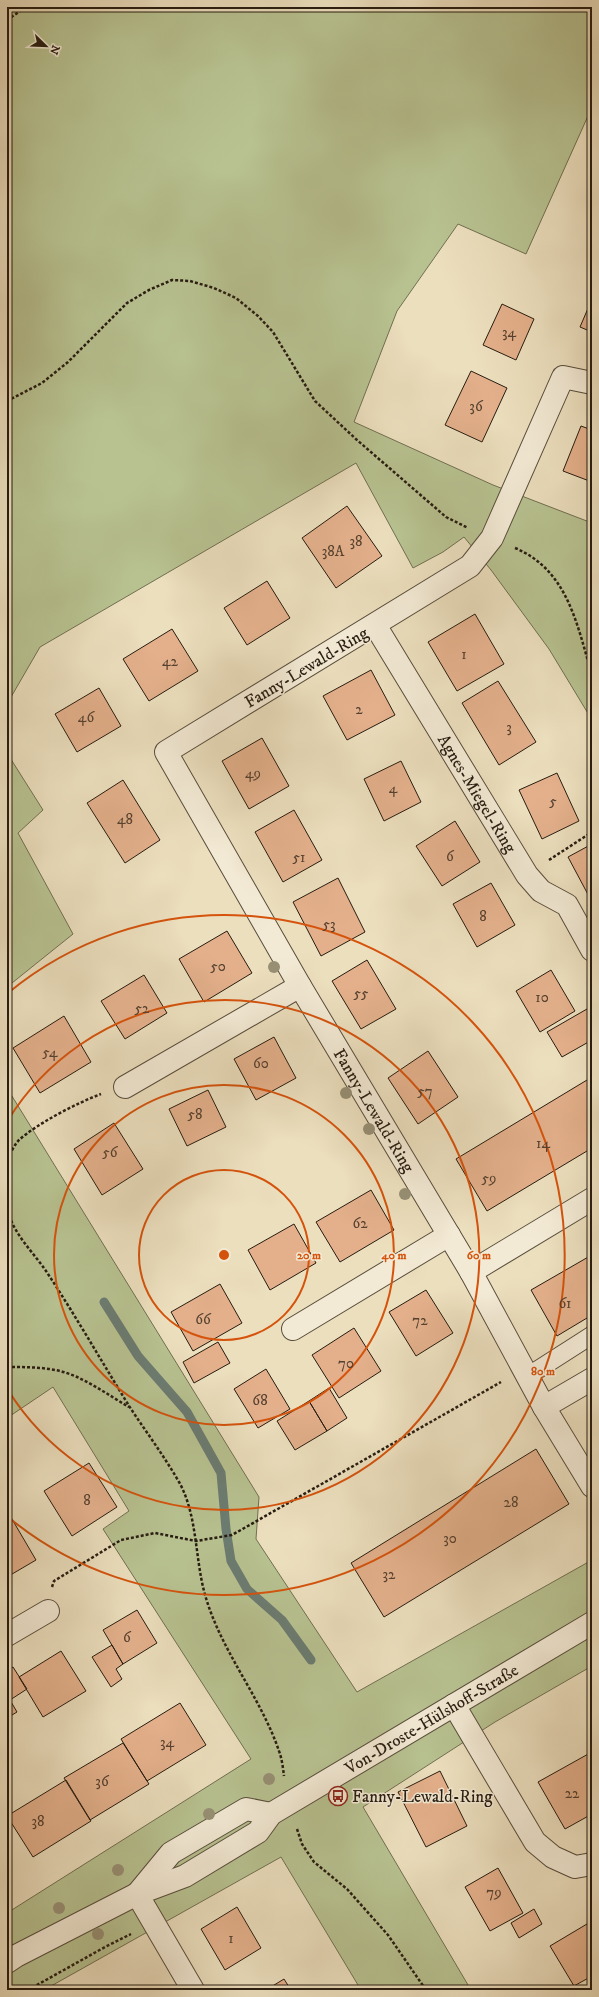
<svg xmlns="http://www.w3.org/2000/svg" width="599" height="1997" font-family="'IM FELL DW Pica',serif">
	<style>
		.green { fill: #b8c291; stroke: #706f51 }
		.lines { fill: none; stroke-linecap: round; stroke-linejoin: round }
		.stream { stroke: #6b7c72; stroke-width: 9 }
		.building { fill: #e3b08b; stroke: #271c11 }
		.service-casing { stroke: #584d3c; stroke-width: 19 }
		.minor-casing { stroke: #584d3c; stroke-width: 24 }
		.path { stroke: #271c11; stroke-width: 2.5; stroke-dasharray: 3 2; stroke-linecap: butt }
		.service { stroke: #f3ead5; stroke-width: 17 }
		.minor { stroke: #f3ead5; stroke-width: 22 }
		.tree { fill: #978f74 }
		.ring { fill: none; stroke: #d5530c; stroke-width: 2 }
		.labels { text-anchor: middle; stroke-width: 3; stroke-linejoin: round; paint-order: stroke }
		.number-label { font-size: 15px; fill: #564130 }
		.street-label { font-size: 17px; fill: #271c11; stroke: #f3ead5 }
		.poi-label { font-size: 17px; fill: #271c11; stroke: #f3ead5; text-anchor: start }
		.centre { fill: #d5530c; stroke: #f3ead5; stroke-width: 2 }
		.ring-label { font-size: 12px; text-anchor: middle; font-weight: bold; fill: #d5530c; stroke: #f3ead5; stroke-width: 3; stroke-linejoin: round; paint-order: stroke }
	</style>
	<rect width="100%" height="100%" fill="#ecdfbe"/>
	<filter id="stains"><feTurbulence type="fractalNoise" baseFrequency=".005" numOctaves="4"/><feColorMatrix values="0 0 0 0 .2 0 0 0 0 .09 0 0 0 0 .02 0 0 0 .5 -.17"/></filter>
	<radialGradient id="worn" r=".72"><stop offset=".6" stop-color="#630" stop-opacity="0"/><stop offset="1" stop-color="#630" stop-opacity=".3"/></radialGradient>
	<path class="green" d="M7 7H592V107L526 254 458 224 397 311 354 422 493 485 592 523V720L549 649 491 570 464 537 443 552 413 568 356 463 40 647 7 704Z
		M7 753 43 810 18 833 73 934 7 987Z
		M7 1088 259 1497 256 1539 357 1692 592 1560V1666L495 1722 363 1807 471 1990H361L281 1857 44 1990H7V1913L251 1759 103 1529 129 1511 53 1387 7 1418Z"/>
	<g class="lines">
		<path class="stream" d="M104 1302 138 1356 187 1412 221 1473 226 1529 231 1561 247 1589 282 1620 311 1660"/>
	</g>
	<path class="building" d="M592 299V332L580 327Z
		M502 304 534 319 516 360 483 345Z
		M471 371 507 388 482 442 445 425Z
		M581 426 592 430V482L563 471Z
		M347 506 382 556 336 588 302 538Z
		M267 581 290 618 247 645 224 608Z
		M475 614 504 664 457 691 428 642Z
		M172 629 198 671 149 701 123 659Z
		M371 670 395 715 347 740 323 696Z
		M498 681 536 742 499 765 462 703Z
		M99 688 121 726 77 752 55 714Z
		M262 738 289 786 249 809 222 761Z
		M401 761 421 802 384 821 364 779Z
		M557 773 579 821 542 839 519 790Z
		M123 780 160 840 125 863 87 803Z
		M294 810 322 860 283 882 255 832Z
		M455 821 480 862 442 886 416 846Z
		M592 844V902L568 857Z
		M338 878 365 932 321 956 293 902Z
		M491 883 515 925 477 947 453 904Z
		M227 931 252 973 204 1002 179 959Z
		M367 960 396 1009 361 1029 332 981Z
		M551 970 575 1011 540 1032 516 991Z
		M144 975 167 1013 125 1039 101 1001Z
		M587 1009 592 1019V1040L562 1057 547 1032Z
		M64 1016 91 1062 40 1093 13 1048Z
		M274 1037 296 1078 256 1100 234 1059Z
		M428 1051 458 1097 418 1124 388 1078Z
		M592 1077V1148L487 1211 456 1159Z
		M208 1090 226 1127 187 1146 169 1109Z
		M114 1123 143 1169 102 1195 74 1149Z
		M371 1190 394 1230 340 1262 316 1222Z
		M294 1224 316 1263 270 1290 248 1250Z
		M590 1256 592 1260V1315L557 1336 531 1290Z
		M220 1284 242 1323 193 1351 171 1312Z
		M426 1290 453 1333 416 1356 389 1312Z
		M354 1328 381 1371 339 1398 312 1355Z
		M218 1342 230 1363 194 1383 183 1362Z
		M266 1369 290 1409 258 1428 234 1389Z
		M329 1388 347 1418 327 1431 309 1401Z
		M309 1401 327 1431 295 1450 277 1421Z
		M536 1449 569 1504 384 1617 351 1563Z
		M89 1463 117 1507 72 1536 44 1491Z
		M9 1514 36 1560 7 1577V1515Z
		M137 1610 157 1643 123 1664 103 1630Z
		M112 1645 123 1664 116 1669 122 1679 111 1687 92 1657Z
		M61 1651 86 1691 43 1717 19 1677Z
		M13 1667 27 1689 10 1700 7 1695V1671Z
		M7 1695 17 1712 7 1718Z
		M180 1703 206 1745 147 1781 121 1739Z
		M123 1743 149 1784 90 1820 64 1778Z
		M590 1753 592 1757V1814L565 1829 538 1782Z
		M440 1771 467 1826 426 1847 398 1792Z
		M66 1780 91 1821 33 1857 7 1816Z
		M498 1868 523 1913 490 1931 465 1887Z
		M237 1907 261 1948 225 1970 201 1929Z
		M534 1909 542 1924 519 1938 511 1923Z
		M592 1921V1976L574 1986 550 1946Z
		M284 1979 291 1990H266Z"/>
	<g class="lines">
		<g class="service-casing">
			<path id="service" d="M528 1376 592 1335"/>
		</g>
		<g class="minor-casing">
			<g id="minor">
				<path id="s1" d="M592 383 563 377 492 538 470 566 166 752 300 986 471 1272 544 1407 592 1486"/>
				<path id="s2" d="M375 625 527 875 541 891 567 905 592 950"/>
				<path d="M125 1087 300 986"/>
				<path d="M471 1272 592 1199"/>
				<path d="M293 1329 449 1235"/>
				<path d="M544 1407 592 1379"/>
				<path d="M7 1635 48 1611"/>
				<path d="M454 1705 535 1842 553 1857 575 1867 592 1864"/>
				<path d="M138 1893 171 1853 246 1809 271 1814"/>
				<path d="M137 1894 193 1990"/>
				<path id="s3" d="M7 1962 16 1956 137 1894 185 1876 258 1832 271 1814 592 1623"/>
			</g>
		</g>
		<path class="path" d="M7 20 26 7
			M7 401 42 383 68 362 127 303 149 290 172 280 190 281 214 288 236 298 258 316 273 332 315 401 357 440 446 517 468 528
			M515 548C568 570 577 625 592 675
			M549 860 592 832
			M7 1159C11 1153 14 1145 19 1140 38 1123 77 1103 101 1094
			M7 1206C11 1233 34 1252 48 1274 77 1318 103 1364 131 1409 147 1433 164 1456 179 1482 197 1514 195 1556 204 1591 219 1649 260 1695 279 1751 282 1759 283 1768 284 1776
			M7 1367C25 1367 43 1367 60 1371 84 1377 108 1395 129 1407
			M52 1587 54 1581 121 1540 155 1533 196 1541 232 1535 501 1382
			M297 1829 302 1844 314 1862 347 1889 388 1935 426 1990
			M28 1990 105 1947 131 1934"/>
		<use href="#service" class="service"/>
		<use href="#minor" class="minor"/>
	</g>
	<g class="tree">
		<circle cx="274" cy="967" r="6"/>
		<circle cx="346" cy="1093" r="6"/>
		<circle cx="369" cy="1129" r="6"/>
		<circle cx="405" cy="1194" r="6"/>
		<circle cx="269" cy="1779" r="6"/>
		<circle cx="209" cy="1814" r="6"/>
		<circle cx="118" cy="1870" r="6"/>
		<circle cx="59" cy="1908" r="6"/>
		<circle cx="98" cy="1934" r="6"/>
	</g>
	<g class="ring">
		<circle cx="224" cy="1255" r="85"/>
		<circle cx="224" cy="1255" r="170"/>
		<path d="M8 1120A255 255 0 1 1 8 1390"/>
		<path d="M8 993A340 340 0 1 1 8 1517"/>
	</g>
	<defs>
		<g id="bus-ring" transform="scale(1)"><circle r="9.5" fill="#f3ead5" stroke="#8f2418" stroke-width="1.5"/><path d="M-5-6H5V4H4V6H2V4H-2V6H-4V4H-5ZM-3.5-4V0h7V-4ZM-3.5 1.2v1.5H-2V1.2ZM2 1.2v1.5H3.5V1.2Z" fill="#8f2418"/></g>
	</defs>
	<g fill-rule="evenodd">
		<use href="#bus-ring" x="338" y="1796"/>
	</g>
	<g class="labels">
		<g class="number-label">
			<text x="509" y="337">34</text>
			<text x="476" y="411">36</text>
			<text x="356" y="546">38</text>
			<text x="333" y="556">38A</text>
			<text x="464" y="659">1</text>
			<text x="170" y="666">42</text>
			<text x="359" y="714">2</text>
			<text x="86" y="722">46</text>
			<text x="509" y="732">3</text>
			<text x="253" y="778">49</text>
			<text x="393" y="793">4</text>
			<text x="553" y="806">5</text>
			<text x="125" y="824">48</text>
			<text x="450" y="861">6</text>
			<text x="299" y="862">51</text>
			<text x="483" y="921">8</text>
			<text x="329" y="929">53</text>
			<text x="218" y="971">50</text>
			<text x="361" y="998">55</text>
			<text x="542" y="1002">10</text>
			<text x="142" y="1013">52</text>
			<text x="50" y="1057">54</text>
			<text x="261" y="1068">60</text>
			<text x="425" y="1096">57</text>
			<text x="195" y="1119">58</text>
			<text x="543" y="1148">14</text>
			<text x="110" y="1157">56</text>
			<text x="489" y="1183">59</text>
			<text x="360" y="1228">62</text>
			<text x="565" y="1308">61</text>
			<text x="203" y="1324">66</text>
			<text x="420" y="1325">72</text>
			<text x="346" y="1368">70</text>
			<text x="260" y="1405">68</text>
			<text x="87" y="1505">8</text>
			<text x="511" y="1507">28</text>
			<text x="450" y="1543">30</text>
			<text x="389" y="1579">32</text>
			<text x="127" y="1642">6</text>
			<text x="167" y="1747">34</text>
			<text x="102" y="1786">36</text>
			<text x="572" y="1798">22</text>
			<text x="38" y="1826">38</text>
			<text x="494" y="1897">79</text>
			<text x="231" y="1943">1</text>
		</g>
		<g class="street-label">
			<text transform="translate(306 667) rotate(-31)" y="6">Fanny-Lewald-Ring</text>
			<text dy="6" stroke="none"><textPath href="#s2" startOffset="197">Agnes-Miegel-Ring</textPath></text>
			<text dy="6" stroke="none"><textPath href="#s1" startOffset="1012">Fanny-Lewald-Ring</textPath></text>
			<text dy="6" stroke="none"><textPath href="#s3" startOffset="492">Von-Droste-Hülshoff-Straße</textPath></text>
		</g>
		<g class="poi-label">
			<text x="352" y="1802">Fanny-Lewald-Ring</text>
		</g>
	</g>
	<circle cx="224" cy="1255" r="6" class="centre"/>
	<g class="ring-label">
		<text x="309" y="1259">20 m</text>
		<text x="394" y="1259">40 m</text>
		<text x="479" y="1259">60 m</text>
		<text x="543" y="1375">80 m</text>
	</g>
	<rect width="599" height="1997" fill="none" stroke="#ecdfbe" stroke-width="24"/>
	<rect x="8" y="8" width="583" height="1981" fill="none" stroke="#271c11" stroke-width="2"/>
	<rect x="12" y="12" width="575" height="1973" fill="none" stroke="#271c11"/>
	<g transform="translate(46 46) rotate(113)" stroke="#f3ead5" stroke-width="3" paint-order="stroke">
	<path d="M0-3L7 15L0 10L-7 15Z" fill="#271c11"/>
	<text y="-6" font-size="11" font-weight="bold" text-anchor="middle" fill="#271c11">N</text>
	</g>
	<rect width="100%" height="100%" filter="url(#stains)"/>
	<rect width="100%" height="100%" fill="url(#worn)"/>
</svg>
